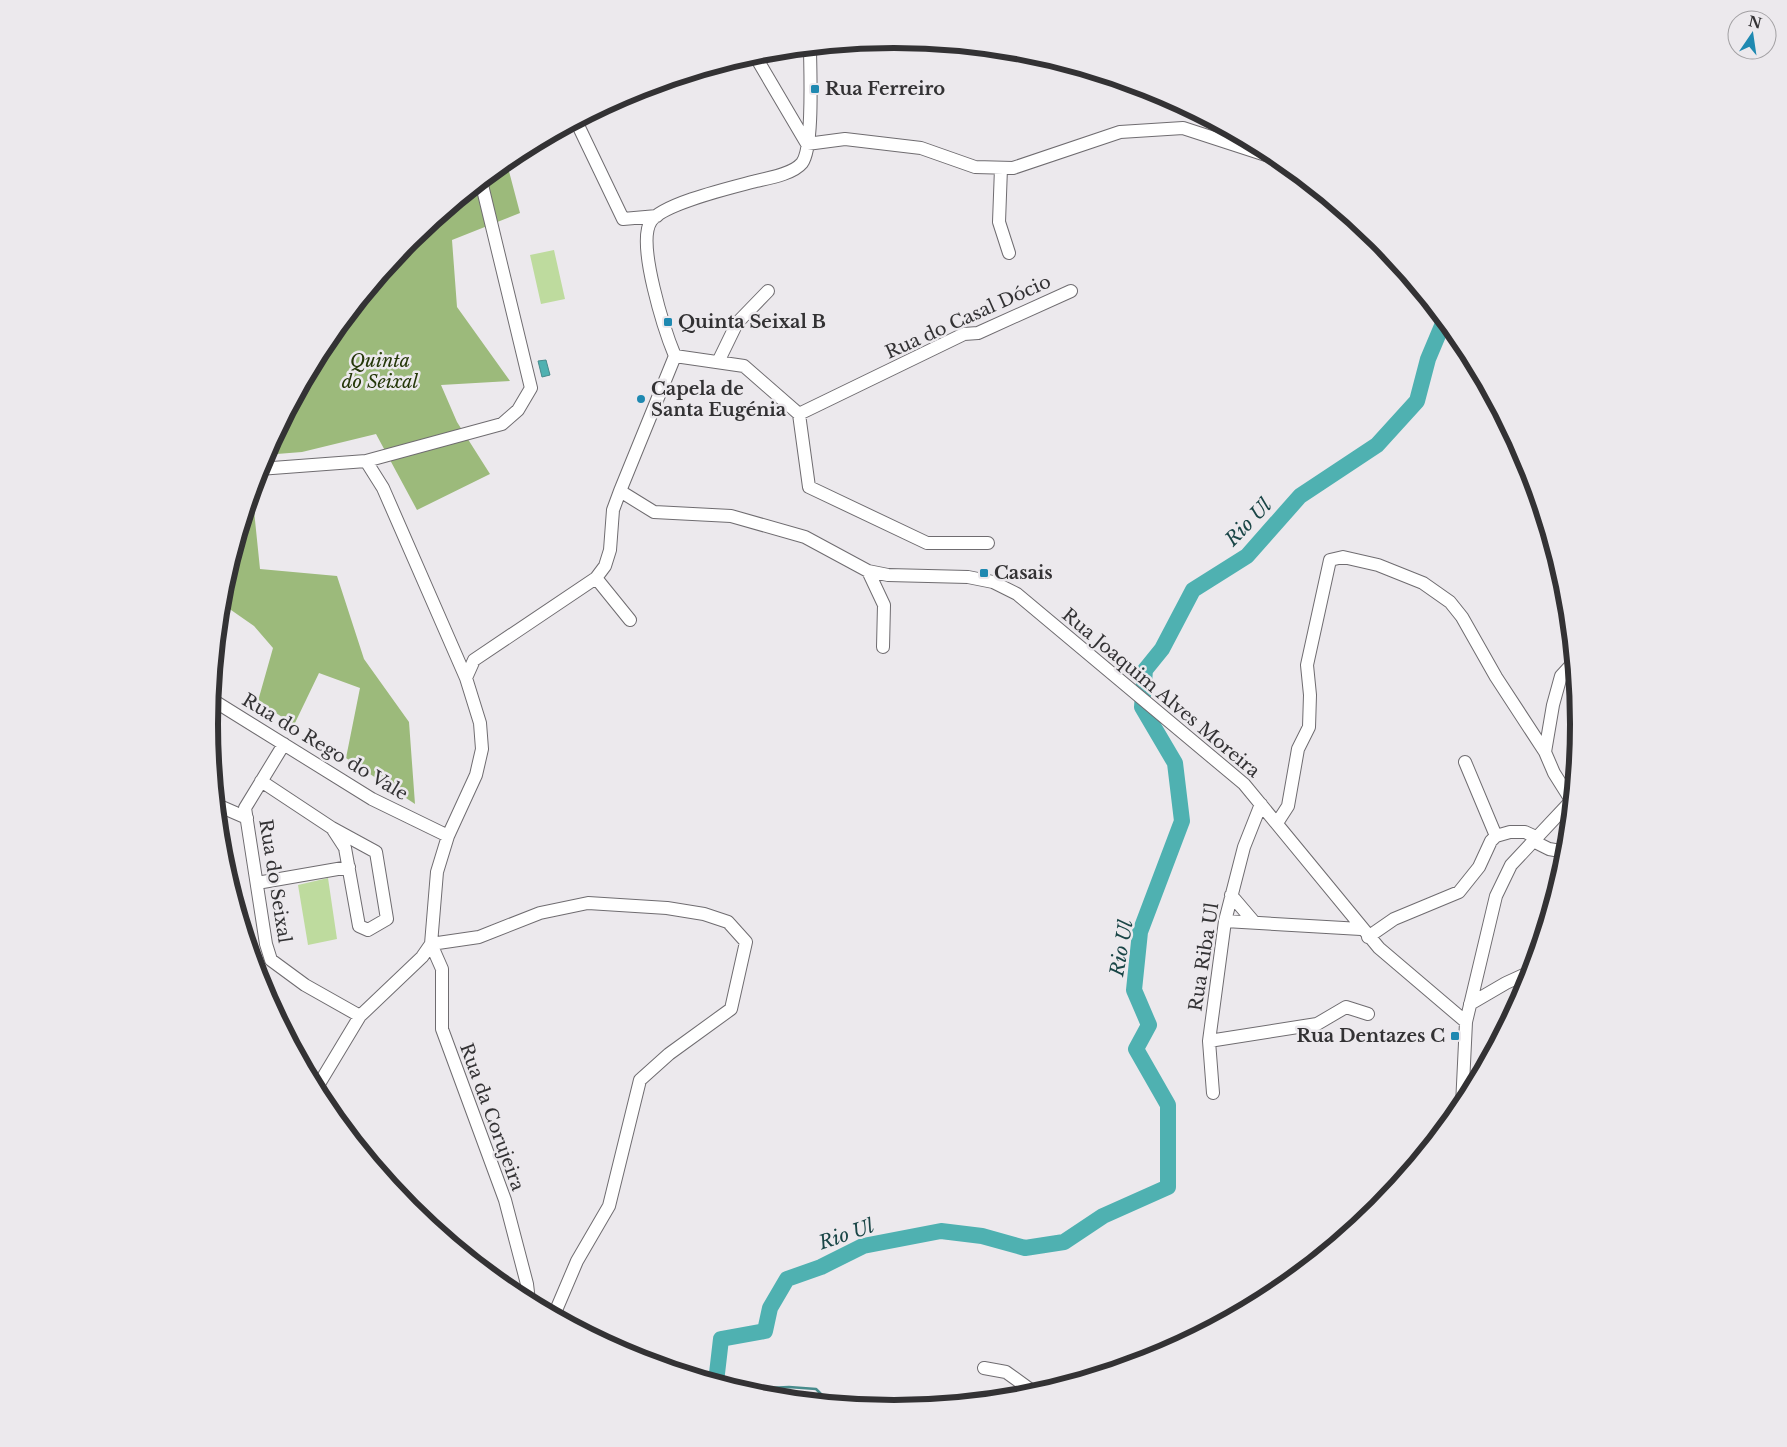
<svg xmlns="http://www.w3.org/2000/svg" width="1787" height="1447" font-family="'Libre Baskerville',serif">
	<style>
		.green { fill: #bedb9e }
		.forest { fill: #9cba7b }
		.water { fill: #4fb1b1; stroke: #478b8c }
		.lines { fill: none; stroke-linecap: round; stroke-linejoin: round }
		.stream { stroke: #478b8c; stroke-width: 2.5 }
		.river { stroke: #4fb1b1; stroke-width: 16 }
		.minor-casing { stroke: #6f6c70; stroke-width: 14 }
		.minor { stroke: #fff; stroke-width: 12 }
		.poi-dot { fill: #1f89b1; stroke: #ece9ed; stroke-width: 2 }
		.labels { text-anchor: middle; stroke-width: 5; stroke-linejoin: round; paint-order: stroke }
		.poi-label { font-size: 18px; font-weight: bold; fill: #333234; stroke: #ece9ed; text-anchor: start }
		.street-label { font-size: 18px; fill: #333234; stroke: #ece9ed }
		.park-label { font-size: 18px; font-style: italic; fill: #253709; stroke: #ece9ed }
		.water-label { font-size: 19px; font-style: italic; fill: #194546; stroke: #ece9ed }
		.rim { fill: none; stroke: #333234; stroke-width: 6 }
	</style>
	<rect width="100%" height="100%" fill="#ece9ed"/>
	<path class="green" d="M554 250 565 299 541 304 530 255Z
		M328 878 337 939 308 945 298 885Z"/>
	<path class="forest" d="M506 160 520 213 452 240 457 307 510 381 441 385 457 422 490 474 417 510 376 434 302 452 264 455 324 343 410 239Z
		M252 491 260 569 337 576 364 659 409 722 415 804 346 758 360 688 319 673 294 725 258 701 273 648 254 626 221 603 222 590Z"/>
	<path class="water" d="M546 360 550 375 542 377 538 361Z"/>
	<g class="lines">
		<path class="stream" d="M722 1384 726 1382 744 1389 789 1387 816 1389 829 1402"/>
		<path class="river" d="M716 1382 721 1339 765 1331 770 1308 787 1279 821 1267 863 1246 941 1231 982 1236 1025 1248 1064 1242 1103 1216 1168 1187V1105L1136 1049 1149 1025 1134 990 1140 932 1182 821 1175 763 1142 707 1145 670 1162 649 1193 590 1247 556 1300 496 1377 445 1417 401 1428 359 1444 321"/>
		<g class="minor-casing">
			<path id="minor" d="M754 54 807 144 845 139 921 148 975 167 1013 168 1120 132 1183 128 1266 155 1274 154
				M576 121 623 219 657 216
				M1001 168 999 222 1009 253
				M675 356 744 366 799 414 809 487 927 543H988
				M718 362 737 323 768 291
				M799 414 964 334 978 333 1071 291
				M366 461 502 424 518 410 531 388 481 181
				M259 469 366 461 383 488 466 678 480 723 482 749 476 775 448 836 437 872 431 944 422 957 360 1016 316 1089
				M620 491 654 512 731 516 805 537 868 571 888 575 968 577 993 582 1017 594 1244 784 1379 948 1466 1022
				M868 571 884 605 883 647
				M596 578 630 620
				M466 678 474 660 596 578 605 566 610 550 613 510 620 491 675 356C665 332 636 243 651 221 664 203 734 187 756 181 769 178 793 174 802 163 814 147 810 70 810 47
				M211 699 372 799 448 836
				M284 744 245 808 266 944 271 960 305 985 360 1016
				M1465 762 1496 836
				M261 781 332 828 345 848 359 926 368 930 387 919 376 852 332 828
				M1571 800 1554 773 1545 752 1553 705 1561 676 1572 664
				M217 805 247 818
				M1277 823 1288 806 1298 749 1309 727 1310 695 1307 665 1330 560 1343 557 1378 565 1423 583 1450 602 1462 617 1496 677 1545 752
				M1533 841 1549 849 1566 852
				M257 883 349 867
				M1231 895 1254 922
				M1225 921 1361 929
				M1368 937 1394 919 1459 892 1479 867 1491 841 1496 836 1510 832H1525L1536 837
				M431 944 479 937 540 913 588 903 667 908 704 914 728 922 746 942 731 1009 669 1054 640 1080 609 1206 577 1261 554 1315
				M431 944 442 969V1029L505 1200 527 1284 529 1301
				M1470 1004 1506 983 1530 972
				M1209 1041 1317 1024 1346 1007 1368 1014
				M1213 1093 1209 1041 1225 921 1244 847 1261 804
				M1462 1105 1466 1022 1496 896 1511 865 1571 801
				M984 1368 1006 1372 1035 1393"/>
		</g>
		<use href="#minor" class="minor"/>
	</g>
	<g class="poi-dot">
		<rect x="810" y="84" width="10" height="10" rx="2.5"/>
		<rect x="663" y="317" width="10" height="10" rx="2.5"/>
		<circle cx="641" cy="399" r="5"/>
		<rect x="979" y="568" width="10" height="10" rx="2.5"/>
		<rect x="1450" y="1031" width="10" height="10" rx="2.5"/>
	</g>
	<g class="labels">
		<g class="poi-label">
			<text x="825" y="95">Rua Ferreiro</text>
			<text x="678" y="328">Quinta Seixal B</text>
			<text x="651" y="395">Capela de<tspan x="651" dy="21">Santa Eugénia</tspan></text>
			<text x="994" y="579">Casais</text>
			<text x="1445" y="1042" text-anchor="end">Rua Dentazes C</text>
		</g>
		<g class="street-label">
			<text transform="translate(968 317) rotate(-24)" y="6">Rua do Casal Dócio</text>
			<text transform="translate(1161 693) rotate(40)" y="6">Rua Joaquim Alves Moreira</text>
			<text transform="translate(325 747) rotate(31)" y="6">Rua do Rego do Vale</text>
			<text transform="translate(275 881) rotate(81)" y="6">Rua do Seixal</text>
			<text transform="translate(1204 957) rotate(-81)" y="6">Rua Riba Ul</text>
			<text transform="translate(492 1117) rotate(70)" y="6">Rua da Corujeira</text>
		</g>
		<g class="park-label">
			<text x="380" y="367">Quinta<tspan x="380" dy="21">do Seixal</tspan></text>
		</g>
		<g class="water-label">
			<text transform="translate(1248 522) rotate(-46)" y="7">Rio Ul</text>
			<text transform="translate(1121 948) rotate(-80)" y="7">Rio Ul</text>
			<text transform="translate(846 1234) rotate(-19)" y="7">Rio Ul</text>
		</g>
	</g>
	<path d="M0 0H1787V1447H0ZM218 724a676 676 0 1 1 1352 0a676 676 0 1 1-1352 0Z" fill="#ece9ed" fill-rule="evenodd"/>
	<path class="rim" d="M218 724a676 676 0 1 1 1352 0a676 676 0 1 1-1352 0Z"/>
	<g transform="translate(1752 35) rotate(13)"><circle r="24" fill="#ece9ed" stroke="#a2a0a3"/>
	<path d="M0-4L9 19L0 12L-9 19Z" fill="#1f89b1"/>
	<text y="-8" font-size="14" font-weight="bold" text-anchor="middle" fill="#333234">N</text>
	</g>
</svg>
